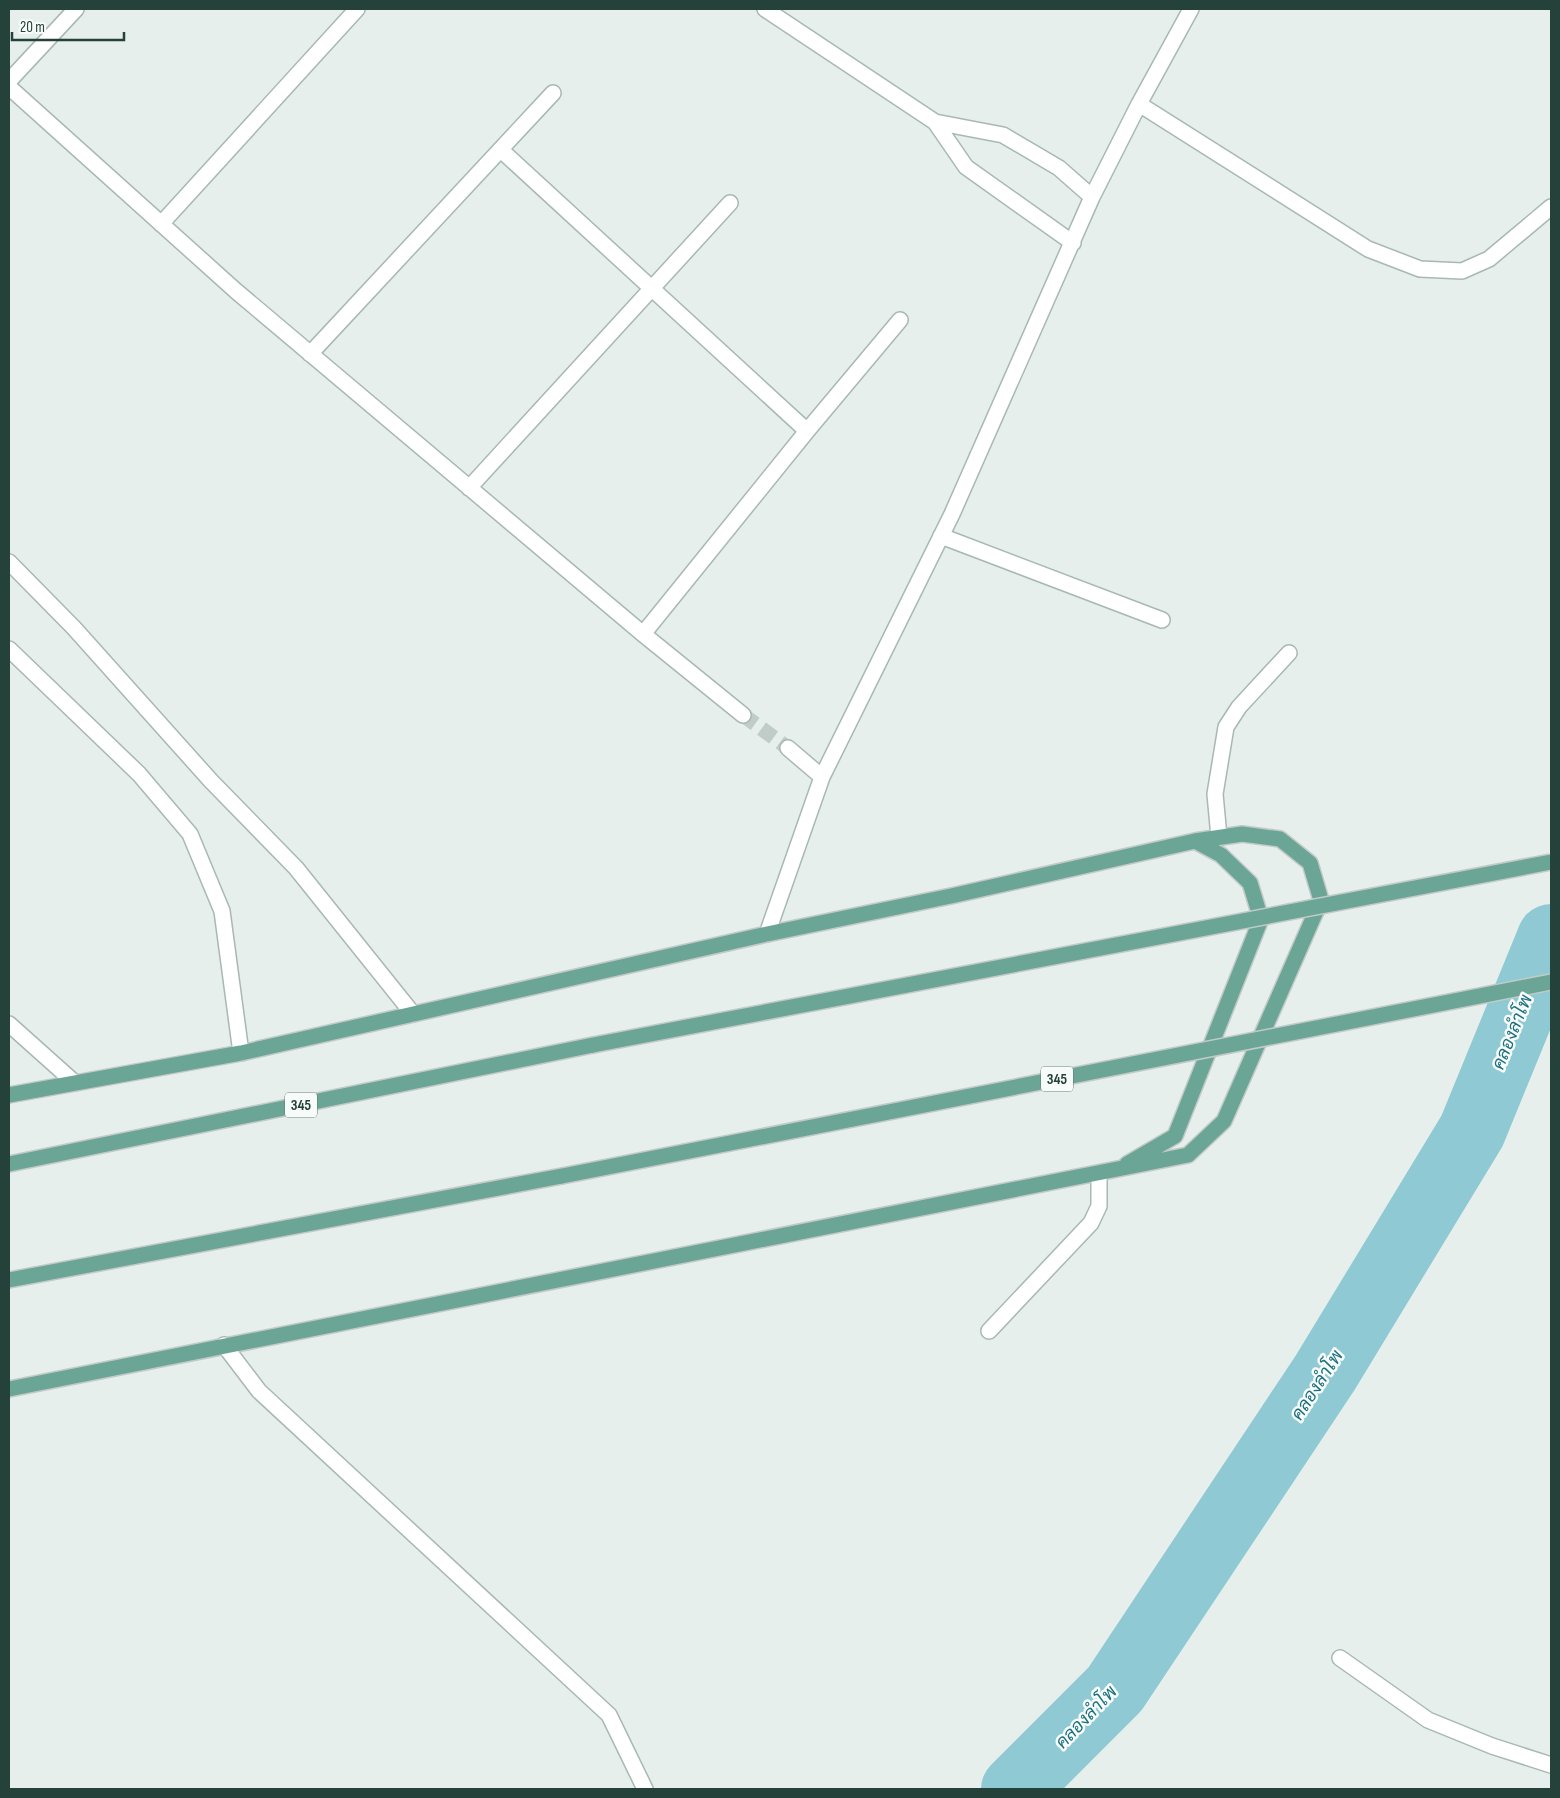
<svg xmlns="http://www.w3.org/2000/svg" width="1560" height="1798" font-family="'Sofia Sans Condensed',Sarabun,sans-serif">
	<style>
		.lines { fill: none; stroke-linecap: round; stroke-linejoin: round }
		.river { stroke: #8ec9d4; stroke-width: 68 }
		.street-tunnel { stroke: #bfccc8; stroke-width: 15; stroke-dasharray: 15 8; stroke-linecap: butt }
		.lane-casing { stroke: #a8b8b2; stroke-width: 18 }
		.street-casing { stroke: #a8b8b2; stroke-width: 18 }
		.primary-casing { stroke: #c2cac8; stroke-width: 18 }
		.lane { stroke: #fff; stroke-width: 15 }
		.street { stroke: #fff; stroke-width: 15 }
		.primary { stroke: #6aa596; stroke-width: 15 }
		.primary-bridge-casing { stroke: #c2cac8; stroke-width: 18; stroke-linecap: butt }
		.primary-bridge { stroke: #6aa596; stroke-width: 15 }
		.labels { text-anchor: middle; stroke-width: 5; stroke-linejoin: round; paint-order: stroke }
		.shield { fill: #f7fbf9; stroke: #637a73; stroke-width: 1 }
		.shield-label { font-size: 15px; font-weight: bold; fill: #24423a }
		.water-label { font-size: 18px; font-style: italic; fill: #1c6f80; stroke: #f7fbf9 }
	</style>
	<rect width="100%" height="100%" fill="#e6efeb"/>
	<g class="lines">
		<path class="river" d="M1015 1789 1115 1689 1325 1373 1472 1131 1551 938"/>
		<path class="street-tunnel" d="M743 715 788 748"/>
		<g class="lane-casing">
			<path id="lane" d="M941 536 1162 620
				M9 562 74 628 211 781 296 868 413 1014
				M1219 837 1215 794 1226 727 1239 707 1289 653
				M9 1024 75 1083
				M989 1331 1091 1223 1099 1206V1174"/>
		</g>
		<g class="street-casing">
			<path id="street" d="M765 9 935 122 1003 135 1059 168 1092 197
				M9 81 76 9
				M9 87 236 291 643 634 743 715
				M1139 104 1368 249 1420 269 1462 271 1489 259 1551 207
				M935 122 966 167 1073 243
				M501 150 807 431
				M161 224 357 9
				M310 354 553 93
				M469 488 730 203
				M643 634 807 431 900 320
				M9 649 139 774 190 834 222 911 241 1053
				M788 748 822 777
				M767 934 822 777 952 514 1092 197 1139 104 1191 9
				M224 1345 259 1391 609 1715 645 1789
				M1340 1658 1428 1720 1492 1746 1551 1765"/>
		</g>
		<g class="primary-casing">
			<path id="primary" d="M9 1095 241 1053 767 934 951 896 1195 841 1242 834 1280 839 1310 863 1321 900 1224 1121 1188 1155 9 1389
				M9 1164 593 1045
				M1127 1164 1175 1136 1261 919 1250 883 1221 855 1195 841
				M9 1280 562 1176"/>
		</g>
		<use href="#lane" class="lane"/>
		<use href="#street" class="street"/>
		<use href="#primary" class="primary"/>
		<g class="primary-bridge-casing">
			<path id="primary-bridge" d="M593 1045 1551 862
				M562 1176 1551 982"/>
		</g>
		<use href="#primary-bridge" class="primary-bridge"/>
	</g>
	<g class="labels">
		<g class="shield">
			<rect x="1041" y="1066.5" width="32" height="25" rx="4"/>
			<rect x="285" y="1092.5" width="32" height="25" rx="4"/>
		</g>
		<g class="shield-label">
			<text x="1057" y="1084">345</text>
			<text x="301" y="1110">345</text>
		</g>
		<g class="water-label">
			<text transform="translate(1512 1032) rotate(-68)" y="6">คลองลำโพ</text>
			<text transform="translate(1317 1385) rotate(-57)" y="6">คลองลำโพ</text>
			<text transform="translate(1086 1717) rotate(-46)" y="6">คลองลำโพ</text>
		</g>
	</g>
	<rect width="1560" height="1798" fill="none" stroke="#24423a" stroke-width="20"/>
	<path d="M12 32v8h112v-8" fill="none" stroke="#24423a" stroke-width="2.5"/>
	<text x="20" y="32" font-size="15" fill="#24423a" stroke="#f7fbf9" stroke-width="4" paint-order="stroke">20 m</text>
</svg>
